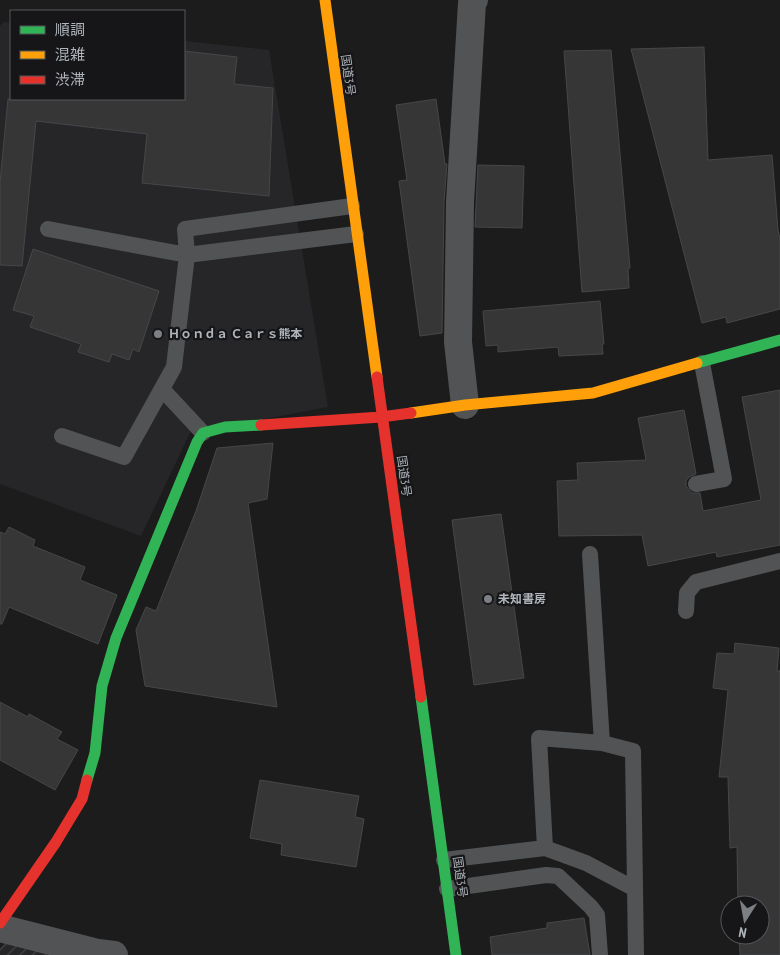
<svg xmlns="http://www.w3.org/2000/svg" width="780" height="955" font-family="'PT Sans Narrow','Noto Sans JP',sans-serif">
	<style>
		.built { fill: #262628 }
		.industrial { fill: url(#industrial-furrows) }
		.building { fill: #363637; stroke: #454748 }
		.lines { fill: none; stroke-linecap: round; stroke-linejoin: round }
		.lane { stroke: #515355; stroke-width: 16 }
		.street { stroke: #515355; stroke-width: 28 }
		.fast { stroke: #30b455; stroke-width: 11 }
		.slow { stroke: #ff9f0a; stroke-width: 11 }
		.jam { stroke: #e5322d; stroke-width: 11 }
		.poi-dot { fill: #7c7f83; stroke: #161618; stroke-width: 2 }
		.labels { text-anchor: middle; stroke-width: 4.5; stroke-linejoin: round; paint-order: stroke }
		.street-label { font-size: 12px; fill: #afb5bb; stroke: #161618 }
		.poi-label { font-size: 12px; font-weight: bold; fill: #afb5bb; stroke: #161618; text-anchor: start }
	</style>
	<defs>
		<pattern id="industrial-furrows" width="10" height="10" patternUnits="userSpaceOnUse" patternTransform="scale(1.25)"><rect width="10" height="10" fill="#262628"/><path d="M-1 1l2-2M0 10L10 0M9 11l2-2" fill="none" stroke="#434345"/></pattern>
	</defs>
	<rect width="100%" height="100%" fill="#1c1c1c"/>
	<path class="built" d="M4 22 11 23V99H184V41L269 50 328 407 190 433 141 536 0 484V26Z"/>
	<path class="industrial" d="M6 942 71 955H0V948Z"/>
	<path class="building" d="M704 47 708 160 772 155 778 230 780 239V309L727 323 726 317 702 323 631 49Z
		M611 50 630 268 628 269 629 288 582 292 564 51Z
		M184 51 237 57 234 84 273 88 269 196 142 183 147 134 36 121 22 266 0 265V182L8 99H184Z
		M436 99 445 164H447L444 202 442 333 420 336 399 181 407 180 396 105Z
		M478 165 524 166 522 228 475 227Z
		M33 249 159 291 139 352 133 349 129 360 112 354 109 362 78 352 81 344 30 327 34 316 13 310Z
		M600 301 604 344H602L603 354 559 356 558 347 498 352V345L486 346 483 311Z
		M780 390V545L717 557 716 552 648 566 642 535 559 536 557 481 578 480 577 463 646 460 638 418 684 410 696 474 689 477 686 481V486L692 493H700L703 511 761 500 742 397Z
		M273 443 267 499 248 503 277 707 145 686 136 630 146 607 156 611 196 511 217 448Z
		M501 514 524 678 474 685 452 520Z
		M9 527 35 540 33 546 85 567 80 580 117 595 98 644 9 607 2 624H0V532L5 534Z
		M735 643 779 648 777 671H780V955H740L739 935H760V905H738L737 847 730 848 728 777H719L728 690 713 688 717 653 734 654Z
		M0 702 28 717 29 714 62 732 57 739 78 750 55 790 0 760Z
		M260 780 359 796 355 817 364 819 356 867 281 855 282 844 250 838Z
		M584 918 590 955H492L490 937 547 928V923Z"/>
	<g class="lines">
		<path class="lane" d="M352 206 185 229 187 255 356 234
			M48 229 187 255 174 367 124 457 62 436
			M162 389 203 433
			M696 484 724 479 702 363
			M590 554 602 743
			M686 611 687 593 696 582 780 561
			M545 848 539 738 602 743 633 751 636 955
			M444 860 545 848 586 863 635 889
			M447 889 546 875 558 876 591 907 597 915 600 955"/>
		<path class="street" d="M465 405 458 342 460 202 472 3 474 0
			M0 928 98 953 114 955"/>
		<path class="fast" d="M697 363 780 340
			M421 697 456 955
			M87 780 95 753 102 686 116 638 197 442 203 433 225 427 261 425"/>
		<path class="slow" d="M325 0 377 377
			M411 413 465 405 593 393 697 363"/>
		<path class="jam" d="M377 377 421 697
			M261 425 381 417 411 413
			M0 923 56 842 82 799 87 780"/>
	</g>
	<g class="poi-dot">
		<circle cx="158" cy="334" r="5"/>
		<circle cx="488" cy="599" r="5"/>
	</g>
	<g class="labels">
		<g class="street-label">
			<text transform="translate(348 75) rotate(82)" y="4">国道3号</text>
			<text transform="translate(404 476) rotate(82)" y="4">国道3号</text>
			<text transform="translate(460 877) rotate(82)" y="4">国道3号</text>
		</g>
		<g class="poi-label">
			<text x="168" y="338">Ｈｏｎｄａ Ｃａｒｓ熊本</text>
			<text x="498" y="603">未知書房</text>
		</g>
	</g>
	<rect x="10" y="10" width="175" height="90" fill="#161618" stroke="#535659"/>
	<rect x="20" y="26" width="25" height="8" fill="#30b455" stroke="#535659"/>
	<text x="55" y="35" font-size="15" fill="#afb5bb">順調</text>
	<rect x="20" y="51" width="25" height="8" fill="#ff9f0a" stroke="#535659"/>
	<text x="55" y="60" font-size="15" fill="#afb5bb">混雑</text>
	<rect x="20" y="76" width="25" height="8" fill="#e5322d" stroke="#535659"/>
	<text x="55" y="85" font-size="15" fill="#afb5bb">渋滞</text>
	<g transform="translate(745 920) rotate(191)"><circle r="24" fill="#161618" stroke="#535659"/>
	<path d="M0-4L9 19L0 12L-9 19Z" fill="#7c7f83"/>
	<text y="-8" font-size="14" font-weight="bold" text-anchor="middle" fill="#afb5bb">N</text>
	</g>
</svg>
